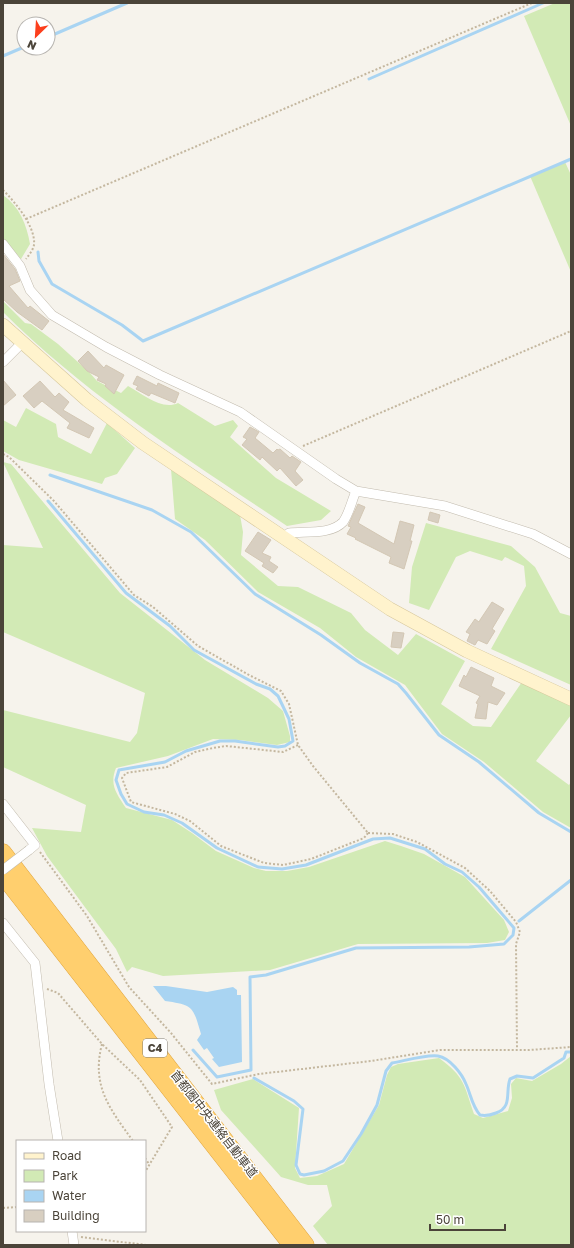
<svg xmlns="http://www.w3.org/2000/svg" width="574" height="1248" font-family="'Golos Text','Noto Sans JP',sans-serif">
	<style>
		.green { fill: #d2eab5 }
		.water { fill: #a9d4f2 }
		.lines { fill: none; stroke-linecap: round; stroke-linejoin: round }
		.stream { stroke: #a9d4f2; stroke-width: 3 }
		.building { fill: #d8cfc1; stroke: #d3c7b4 }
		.street-casing { stroke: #c2bbae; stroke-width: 10 }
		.secondary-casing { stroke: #d6c79b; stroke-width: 14 }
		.highway-casing { stroke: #e0a43c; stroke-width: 17 }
		.path { stroke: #c4b79f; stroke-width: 2; stroke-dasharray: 2 2; stroke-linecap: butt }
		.street { stroke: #fff; stroke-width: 9 }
		.secondary { stroke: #fff3cd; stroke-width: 13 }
		.highway { stroke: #ffcf6e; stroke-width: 16 }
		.street-bridge-casing { stroke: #c2bbae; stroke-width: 10; stroke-linecap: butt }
		.street-bridge { stroke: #fff; stroke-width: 9 }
		.labels { text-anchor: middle; stroke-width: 3; stroke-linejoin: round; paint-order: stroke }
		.shield { fill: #fff; stroke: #817c74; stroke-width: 1 }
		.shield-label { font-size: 11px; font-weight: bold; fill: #4b4439 }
		.street-label { font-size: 12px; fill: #4b4439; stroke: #fff }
	</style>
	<rect width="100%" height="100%" fill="#f6f3ec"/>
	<path class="green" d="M555 3H571V126L524 16Z
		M565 162 571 175V272L530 176Z
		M3 195C19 206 27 225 30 244L21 259 3 238Z
		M3 301 25 323 31 324 58 344 90 373 97 381 121 393 128 386C143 394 162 411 178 403L215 426 233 420 238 426 230 437 276 478 331 511 321 520 287 526C189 460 87 396 3 312Z
		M26 408 56 424 58 437 91 454 107 423 135 448 117 474 105 478 102 484 19 460 3 451V420L16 427Z
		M3 462 11 464 120 593 205 660 268 698 283 711 290 736V742L277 745 240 740 213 739 168 756 116 768C109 785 117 794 126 808L172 820 192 833 216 851 254 868 266 871H287L309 867 385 841 401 846 424 854 465 877 504 920 509 932 505 940 487 943 358 944 270 970 163 976 132 967 127 972 116 949 47 856 32 828 81 832 86 805 3 767V710L130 742 137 733 145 693 3 632V545L43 548Z
		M171 469 240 515 243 532 241 555 278 586 298 587 351 613 365 630 398 655 416 634 465 661 441 704 473 726 491 727 522 682 571 705V715L536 761 569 785 571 782V828L543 812 484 762 442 734 405 685 356 657 320 628 258 592 205 540 175 519Z
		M426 523 511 546 535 567 560 613 571 616V685L491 649 526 586 524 566 505 557 502 561 470 551 456 557 429 610 409 603 412 567Z
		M571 1056V1245H328L313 1226 332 1206 327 1185H308L281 1177 221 1110 214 1090 253 1079 299 1108 295 1168 300 1178 317 1176 344 1164 379 1105 387 1075 391 1067 398 1064 439 1058C465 1077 464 1085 474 1114L483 1118 508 1111 512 1098 511 1084 516 1078 532 1081 561 1064Z"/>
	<path class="water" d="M153 986H166L207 992 233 987 237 990V995H241L242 1062 219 1067 212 1059 214 1058 207 1048 204 1050 197 1040 201 1034C193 1007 194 1005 165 1001Z"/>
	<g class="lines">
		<path class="stream" d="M48 37 127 3
			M3 56 24 47
			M369 79 543 3
			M38 252 39 261 52 284 122 325 143 341 571 159
			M50 475 152 510 191 532 255 594 321 635 360 663 398 684 406 693 439 735 479 762 539 813 571 832
			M48 501 126 593 170 626 194 650 256 684 270 689 278 696 289 719 293 741 285 746 278 747 235 741H220L186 751 165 762 119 770 116 780 121 794 127 804 144 812 164 815 182 823 217 848 258 867 282 869 306 865 373 839 390 838 425 849 445 864 462 872 479 887 514 928 513 935 504 944 469 947 356 948 266 975 250 977 251 1070 217 1077 193 1050
			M519 921 571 880
			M254 1078 294 1101 303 1109 296 1165 300 1174 304 1175 324 1171 343 1161 361 1134 377 1105 386 1071 392 1063C404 1061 427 1054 438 1056 450 1058 462 1074 466 1084 471 1095 472 1106 480 1115 485 1116 491 1115 496 1113 513 1107 505 1092 510 1079L517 1076 533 1078 564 1058 566 1052H571"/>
	</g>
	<path class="building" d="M3 254 15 269 20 281 9 286 28 308 30 306 49 321 42 330 17 312 3 299Z
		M88 351 104 368 106 365 124 375 114 394 105 386 106 384 97 380 99 377 87 371 78 361Z
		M137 376 157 386 158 383 179 393 175 403 151 393 149 396 136 389 138 386 133 384Z
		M3 380 16 395 3 406Z
		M40 381 55 397 59 393 69 402 63 410 94 428 89 438 67 428 70 423 42 401 34 408 23 396Z
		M250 427 259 432 255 438 273 453 277 449 278 450 280 449 290 458 292 456 301 462 295 471 303 480 296 486 280 468 277 471 262 457 260 460 242 445 247 439 243 437Z
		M358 504 365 507 358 523 394 544 400 521 414 525 410 541H412L404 569 389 563 391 557 355 539 356 538 347 534 351 527 348 526Z
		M430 512 440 515 438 523 428 520Z
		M258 532 271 540 262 553 271 557 269 561 278 567 273 573 262 566 264 563 245 551Z
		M492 602 504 609 492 629 495 631 487 644 478 640 475 645 467 641 470 634 466 632 475 619 479 622 480 620Z
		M393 632 404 633 401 648 391 647Z
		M471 667 494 678 491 686 505 693 497 705 488 702 486 719 475 718 478 704 476 703 480 696 459 686 464 675 466 677Z"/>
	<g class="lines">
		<g class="street-casing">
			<path id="street" d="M3 244 20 266 30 290 52 315 106 347 160 375 240 412 336 479 356 491 445 506 533 534 571 554
				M3 362 22 343
				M284 538 289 533C305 531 331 535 343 522 349 514 352 500 356 491
				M3 804 35 845 29 850
				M3 923 35 963 49 1084 58 1141
				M72 1231 74 1245"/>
		</g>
		<g class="secondary-casing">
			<path id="secondary" d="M3 325 87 400 143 443 390 609 467 651 571 699"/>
		</g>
		<g class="highway-casing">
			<path id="highway" d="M3 852 306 1245
				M3 876 291 1245"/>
		</g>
		<path class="path" d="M3 190C15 202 36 227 34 245 33 250 29 255 26 259
			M26 219 532 3
			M303 446 571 331
			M3 454 9 457 54 501 134 595 153 607 198 646 249 675 281 691 289 704 298 745 313 766 368 833
			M298 745 283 752 226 746 213 748 195 752 167 767 126 773 122 778 131 802 175 814 190 821 221 846 264 863 283 865 311 859 364 838 368 833
			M368 833 393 834 417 842 465 868 490 891 516 922 520 932 516 944 517 1049
			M40 852 87 916 129 987 171 1033 212 1084 259 1074 371 1061 440 1050H529L571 1047
			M47 989 58 993 102 1044 140 1080 172 1127 145 1172
			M102 1044C91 1086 110 1109 133 1141
			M145 1158 149 1164
			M3 1208 17 1207
			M81 1237 146 1245"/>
		<use href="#street" class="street"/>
		<use href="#secondary" class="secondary"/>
		<use href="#highway" class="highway"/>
		<g class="street-bridge-casing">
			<path id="street-bridge" d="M3 870 29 850"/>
		</g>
		<use href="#street-bridge" class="street-bridge"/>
	</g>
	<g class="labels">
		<rect class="shield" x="143" y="1039" width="24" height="18" rx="3"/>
		<g class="shield-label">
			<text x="155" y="1052">C4</text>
		</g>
		<g class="street-label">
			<text transform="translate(214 1124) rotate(52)" y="4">首都圏中央連絡自動車道</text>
		</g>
	</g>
	<rect width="574" height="1248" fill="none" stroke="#4b4439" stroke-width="8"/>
	<rect x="16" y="1140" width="130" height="92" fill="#ffffff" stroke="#b7b4b0"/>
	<rect x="24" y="1153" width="20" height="6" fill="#fff3cd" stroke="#b7b4b0"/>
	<text x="52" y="1160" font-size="12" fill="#4b4439">Road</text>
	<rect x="24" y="1170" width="20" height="12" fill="#d2eab5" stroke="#b7b4b0"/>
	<text x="52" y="1180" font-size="12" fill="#4b4439">Park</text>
	<rect x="24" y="1190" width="20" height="12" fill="#a9d4f2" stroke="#b7b4b0"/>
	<text x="52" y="1200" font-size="12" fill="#4b4439">Water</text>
	<rect x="24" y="1210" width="20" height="12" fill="#d8cfc1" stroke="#b7b4b0"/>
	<text x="52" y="1220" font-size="12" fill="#4b4439">Building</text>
	<g transform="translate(36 36) rotate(205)"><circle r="19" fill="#ffffff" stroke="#b7b4b0"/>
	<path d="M0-3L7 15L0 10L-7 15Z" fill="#fc3f1d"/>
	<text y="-6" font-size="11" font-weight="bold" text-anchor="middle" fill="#4b4439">N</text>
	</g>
	<path d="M430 1224v6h75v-6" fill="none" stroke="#4b4439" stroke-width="2"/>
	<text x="436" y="1224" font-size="12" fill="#4b4439" stroke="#ffffff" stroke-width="3" paint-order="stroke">50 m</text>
</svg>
